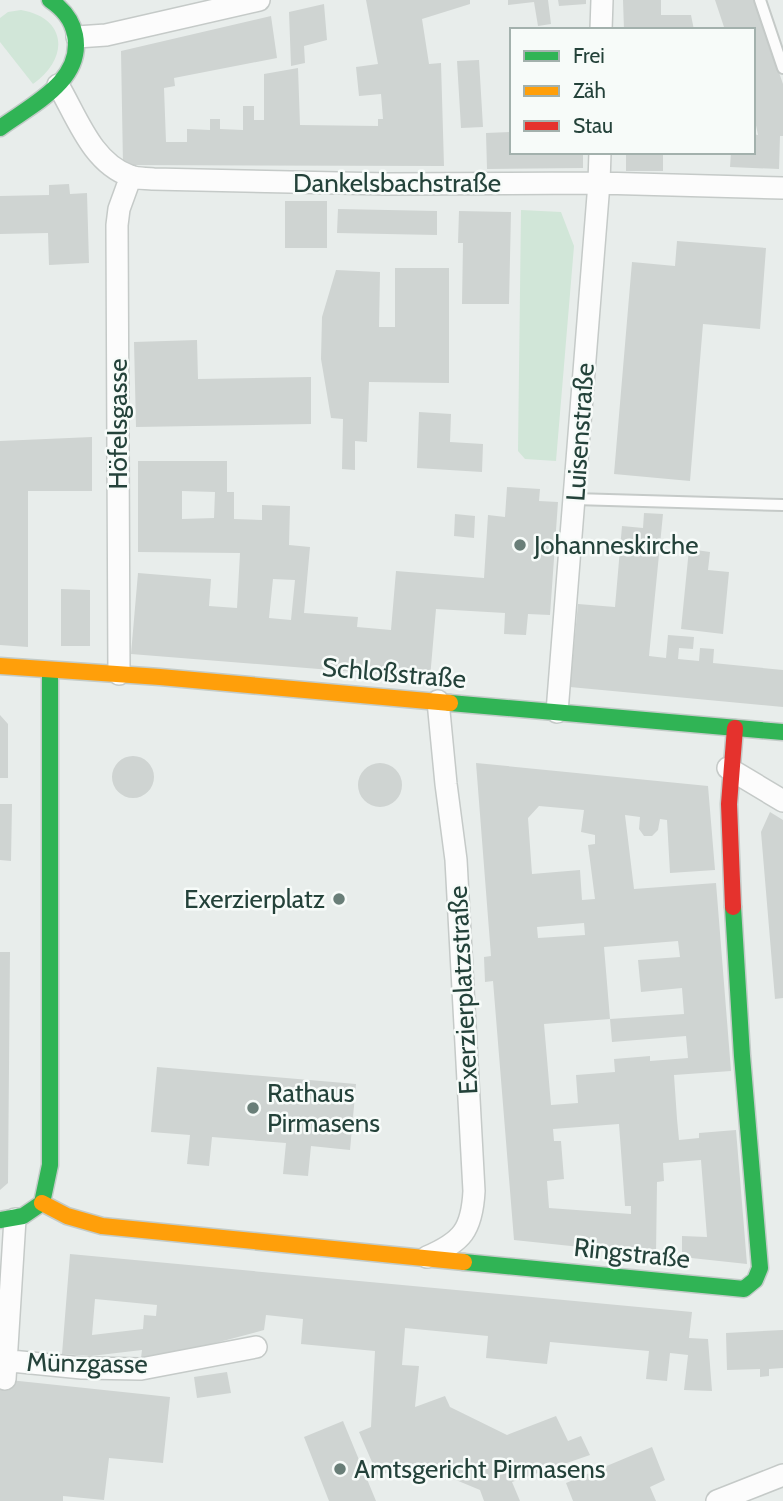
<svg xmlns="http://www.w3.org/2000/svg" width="783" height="1501" font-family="Cabin,sans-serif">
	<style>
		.green { fill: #d1e6d8 }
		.building { fill: #cfd4d2; fill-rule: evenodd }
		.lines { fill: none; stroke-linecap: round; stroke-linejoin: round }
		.lane-casing { stroke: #c5cac8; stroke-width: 14 }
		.street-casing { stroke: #c5cac8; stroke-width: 24 }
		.fast-casing { stroke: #c3cbc8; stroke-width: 19 }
		.slow-casing { stroke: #c3cbc8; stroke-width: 19 }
		.jam-casing { stroke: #c3cbc8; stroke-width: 19 }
		.lane { stroke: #fcfcfc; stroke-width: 10 }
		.street { stroke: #fcfcfc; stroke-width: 21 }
		.fast { stroke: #30b455; stroke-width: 16 }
		.slow { stroke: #ff9f0a; stroke-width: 16 }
		.jam { stroke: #e5322d; stroke-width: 16 }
		.poi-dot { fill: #697e78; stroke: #f7fbf9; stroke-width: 2.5 }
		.labels { text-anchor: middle; stroke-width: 5; stroke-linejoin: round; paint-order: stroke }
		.street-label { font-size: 26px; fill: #24423a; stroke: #f7fbf9 }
		.poi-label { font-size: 26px; fill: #24423a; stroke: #f7fbf9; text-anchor: start }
	</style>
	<rect width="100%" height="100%" fill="#e8edeb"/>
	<path class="green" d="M21 10C68 18 69 59 33 84L0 42V18L8 12Z
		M521 210 561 212 574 246 556 461 525 459 518 451Z"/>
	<path class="building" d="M366 0H470V4L422 19 429 64 441 63 444 166 123 165 121 51 271 16 277 58 174 78 175 86 164 88 166 142H187V129L210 130V119H220V129L243 130V106H254V120H264V74L298 68 300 125 378 126V119H383L381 94 359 96 356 67 378 64Z
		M508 0H548L551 24 538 26 534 2 508 5Z
		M558 0H586V4L559 6Z
		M623 0H661V15H691L694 30H624Z
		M715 0H754L783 84V136H780L779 169 730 167 731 152H753V134L758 135 753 111V30H725Z
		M324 4 327 40 304 46 305 63 291 66 289 12Z
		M479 60 483 127 461 128 457 61Z
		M512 132V152H583V168L487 169 486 133Z
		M626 152H663V171H626Z
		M69 184 70 194 87 193 89 263 49 265 48 233 0 234V196L49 195V185Z
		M285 201H327V248H285Z
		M338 209 437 211V235L337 233Z
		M459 211 511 212 509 304H462L463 243H458Z
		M677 241 766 248 760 329 703 324 690 481 614 474 632 262 675 266Z
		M395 268H449V383L369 382 367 442 355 441V470L342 469 343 419 331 418 321 359 322 317 336 270 380 272 379 327H395Z
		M197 340 198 379 311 377V424L136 427 134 342Z
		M419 412 451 414 450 442 483 444 482 472 417 468Z
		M92 437V491H28V647L0 645V441Z
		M138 461H227V492H234V519L262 520V505L290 506 289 545 310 547 304 613 358 617 357 627 391 630 396 571 484 578 488 515 505 517 507 487 540 489 539 501 558 502 550 615 528 614 526 635 504 634 505 613 436 609 430 678 131 654 138 573 211 579 209 606 237 608 240 553 138 552ZM182 491 215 492 214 518 182 519ZM273 579 295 580 291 620 269 618Z
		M644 513 663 514 649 656 666 658 668 635 694 637 693 649 679 648 678 659 699 661 700 648 714 649 713 663 783 670V707L570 687 578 604 615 607 622 526 643 528Z
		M455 514 475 516 474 538 454 536Z
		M689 549 710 552 708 570 729 572 723 634 681 629Z
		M61 589 90 590V646H61Z
		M0 715 8 724V778H0Z
		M112 777a21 21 0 1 1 42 0a21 21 0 1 1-42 0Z
		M476 763 708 786 715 870 670 873 667 820 660 819 658 830 652 836H644L639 829 640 817 625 815 634 889 716 883 731 1071 674 1075 677 1119 679 1140 699 1138V1133L736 1130 747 1264 682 1257V1236L707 1237 701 1160 663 1163 664 1181 657 1182 656 1255 514 1240 493 981 485 982 484 957 491 956ZM539 806 584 810 581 832 595 835V844L588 845 595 899 582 900 580 870 532 874 528 818ZM584 923 585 935 538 938 537 927ZM678 941 680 957 638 960 641 992 682 988 684 1014 610 1019 612 1042 686 1036 688 1058 650 1061V1056L614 1059 615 1072 576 1075 578 1103 551 1105 544 1024 610 1019 604 947ZM619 1124 625 1206H631V1214L549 1208 547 1181 564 1179 561 1141H554L553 1129Z
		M358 785a22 22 0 1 1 44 0a22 22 0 1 1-44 0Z
		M0 804H12L11 861 0 860Z
		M770 812 783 820V998L775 999 761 832Z
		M0 952H10L8 1183 0 1190Z
		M157 1067 356 1084 350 1150 311 1146 308 1176 283 1174 286 1143 212 1137 209 1166 187 1164 190 1135 151 1132Z
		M70 1254 692 1312 689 1338 708 1339 712 1391 684 1390 688 1355 670 1353 667 1381 646 1379 649 1351 550 1342 547 1364 486 1358 488 1336 405 1328 402 1365 419 1366 415 1407 445 1396 450 1407 507 1435 556 1416 568 1441 581 1436 590 1455 512 1482 520 1501H484L480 1490 415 1463 378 1476 359 1432 371 1427 375 1351 301 1344 303 1319 266 1315 264 1330 185 1351 141 1358 142 1350 91 1356 62 1354ZM95 1299 157 1305 156 1316 144 1315 143 1329 92 1335Z
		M783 1330V1368L769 1369V1376L760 1377V1369L727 1370 726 1333Z
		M227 1372 231 1393 197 1398 194 1377Z
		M0 1379 170 1397 163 1463 109 1458 104 1500 63 1496V1501H0Z
		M343 1421 376 1501H329L304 1437Z
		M652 1447 665 1480 650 1487 656 1501H573L566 1483Z"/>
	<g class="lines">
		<g class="lane-casing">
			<path id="lane" d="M760 0 783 68
				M574 499 783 505"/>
		</g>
		<g class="street-casing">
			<path id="street" d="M601 30 602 0
				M77 37 106 35 259 0
				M58 85C77 117 92 163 130 176 137 179 146 178 153 179L387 184 599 183 783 188
				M119 674 117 225 119 209 131 176
				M557 712 599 183 600 152
				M728 768 783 801
				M427 1257C462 1242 472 1230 474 1191L456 860 446 784 438 701
				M0 1360 82 1368 141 1369 256 1347
				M5 1379 15 1219
				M717 1501 783 1475"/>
		</g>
		<g class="fast-casing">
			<path id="fast" d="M0 128C31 105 84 81 75 35 72 19 63 9 50 0
				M450 703 783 732
				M42 1203 50 1165V670
				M0 1220 23 1216 42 1203
				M464 1262 744 1289 755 1280 760 1268 742 1056 733 907"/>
		</g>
		<g class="slow-casing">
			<path id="slow" d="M0 666 160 677 450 703
				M42 1203 67 1216 102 1226 464 1262"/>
		</g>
		<g class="jam-casing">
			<path id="jam" d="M733 907 729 804 735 728"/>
		</g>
		<use href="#lane" class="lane"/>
		<use href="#street" class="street"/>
		<use href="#fast" class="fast"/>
		<use href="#slow" class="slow"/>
		<use href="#jam" class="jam"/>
	</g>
	<g class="poi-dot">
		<circle cx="520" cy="545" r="7"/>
		<circle cx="339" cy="899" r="7"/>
		<circle cx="253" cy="1108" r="7"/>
		<circle cx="340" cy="1469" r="7"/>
	</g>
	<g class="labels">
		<g class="street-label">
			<text x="397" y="192">Dankelsbachstraße</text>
			<text transform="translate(118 424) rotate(-90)" y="9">Höfelsgasse</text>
			<text transform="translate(580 432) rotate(-86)" y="9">Luisenstraße</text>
			<text transform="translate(394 673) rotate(5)" y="9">Schloßstraße</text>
			<text transform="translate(463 990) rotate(-93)" y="9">Exerzierplatzstraße</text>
			<text transform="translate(632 1253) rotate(6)" y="9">Ringstraße</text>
			<text transform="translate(87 1363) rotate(1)" y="9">Münzgasse</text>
		</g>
		<g class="poi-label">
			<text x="534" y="554">Johanneskirche</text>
			<text x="325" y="908" text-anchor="end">Exerzierplatz</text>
			<text x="267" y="1102">Rathaus<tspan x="267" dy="30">Pirmasens</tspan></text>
			<text x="354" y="1478">Amtsgericht Pirmasens</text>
		</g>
	</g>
	<rect x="510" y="28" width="245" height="126" fill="#f7fbf9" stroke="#a3b1ad" stroke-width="2"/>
	<rect x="524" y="51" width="35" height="10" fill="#30b455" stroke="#a3b1ad" stroke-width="2"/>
	<text x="573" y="63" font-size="21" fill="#24423a">Frei</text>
	<rect x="524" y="86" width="35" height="10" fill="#ff9f0a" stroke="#a3b1ad" stroke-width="2"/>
	<text x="573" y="98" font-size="21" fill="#24423a">Zäh</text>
	<rect x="524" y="121" width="35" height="10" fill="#e5322d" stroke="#a3b1ad" stroke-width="2"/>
	<text x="573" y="133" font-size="21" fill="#24423a">Stau</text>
</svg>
